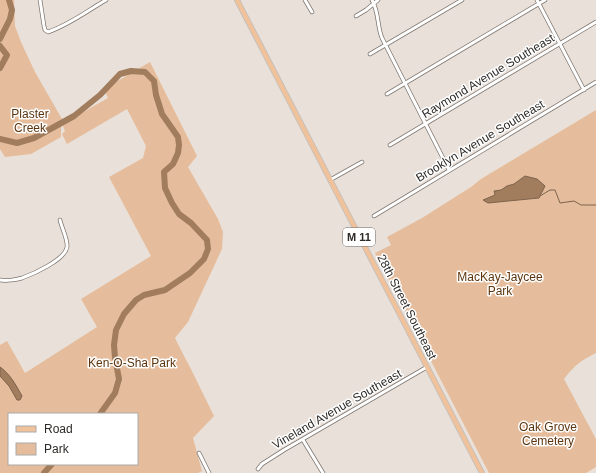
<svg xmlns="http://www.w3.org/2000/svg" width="596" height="473" font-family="Arial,sans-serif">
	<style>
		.green { fill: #e5bd9c; fill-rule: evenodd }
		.water { fill: #a17c5d; stroke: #7e634d }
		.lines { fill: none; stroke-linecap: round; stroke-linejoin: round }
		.stream { stroke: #7e634d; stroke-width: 1 }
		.river { stroke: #a17c5d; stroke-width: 6 }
		.street-casing { stroke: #7f7771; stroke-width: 4.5 }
		.primary-casing { stroke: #c0bfbe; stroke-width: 6 }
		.street { stroke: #fff; stroke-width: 3 }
		.primary { stroke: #efc29c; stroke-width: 4.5 }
		.labels { text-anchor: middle; stroke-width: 3; stroke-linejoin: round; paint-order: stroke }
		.shield { fill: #fff; stroke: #6c6a68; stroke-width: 1 }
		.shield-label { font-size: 11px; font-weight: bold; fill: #2d2a27 }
		.street-label { font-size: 12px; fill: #2d2a27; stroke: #fff }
		.park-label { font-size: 12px; fill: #5c350f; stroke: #fff }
	</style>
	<rect width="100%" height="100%" fill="#e9e0d9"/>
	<path class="green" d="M0 0H14L15 26 21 42 35 72 62 119 61 130V137L31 154 5 157 0 149Z
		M150 62 197 156 188 167 218 219 223 232 222 249 188 322 175 338 185 358 190 367 214 416 193 438 202 471 198 473H0V345L7 341 25 373 97 327 81 299 151 256 109 177 143 158 146 146 127 109 67 144 62 134 65 131 62 124 108 98 104 89ZM9 414H137V464H9Z
		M596 110V353C580 361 575 365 564 379L596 439V467L586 473H489L375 253 391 245 387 237 422 218 471 187 481 179Z"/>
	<path class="water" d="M525 176 537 179 545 186 539 198 488 203 483 200 495 195 494 191 501 190 507 186 514 184Z
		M0 367C10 374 16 385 22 396L20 400H17L9 386 0 376Z"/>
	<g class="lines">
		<path class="stream" d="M540 196 550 190H555L560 203 574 201 581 205H596"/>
		<path class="river" d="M0 39 10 19 12 10 9 0
			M0 46 7 55 0 68
			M0 139 17 143 34 138 74 116 100 95 120 74 131 71 145 72 154 81 156 95 162 114 178 137 179 145 178 153 173 164 164 172 165 188 172 203 179 214 191 223 207 240 208 249 204 259 190 273 165 290 144 295 136 300 124 314 116 330 114 345 115 358 119 379 115 393 100 414
			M44 473 52 464"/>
		<g class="street-casing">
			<path id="street" d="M40 0 44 26 45 30 48 32C69 25 87 11 106 0
				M305 0 312 12
				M372 0C379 12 377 26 382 38L449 170
				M537 0 584 90
				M356 16 366 10 378 0
				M370 54 462 0
				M387 94 545 0
				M390 145 596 22
				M330 180 362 162
				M374 216 596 82
				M0 280C6 281 16 280 22 278 33 274 65 260 67 247 68 239 62 229 60 220
				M303 440 323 473
				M199 453 209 473
				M258 469 262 464 284 450 427 367"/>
		</g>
		<g class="primary-casing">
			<path id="primary" d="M237 0 482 473"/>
		</g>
		<use href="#street" class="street"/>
		<use href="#primary" class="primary"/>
	</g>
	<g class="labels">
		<rect class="shield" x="343" y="228" width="32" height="18" rx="3"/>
		<g class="shield-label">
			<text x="359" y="241">M 11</text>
		</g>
		<g class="street-label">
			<text transform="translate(488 76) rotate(-31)" y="4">Raymond Avenue Southeast</text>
			<text transform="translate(480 141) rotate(-31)" y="4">Brooklyn Avenue Southeast</text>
			<text transform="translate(407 307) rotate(63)" y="4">28th Street Southeast</text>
			<text transform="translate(337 409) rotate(-30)" y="4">Vineland Avenue Southeast</text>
		</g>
		<g class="park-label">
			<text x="30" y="118">Plaster<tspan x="30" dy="14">Creek</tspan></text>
			<text x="500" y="281">MacKay-Jaycee<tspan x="500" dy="14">Park</tspan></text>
			<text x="132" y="367">Ken-O-Sha Park</text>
			<text x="548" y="431">Oak Grove<tspan x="548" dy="14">Cemetery</tspan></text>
		</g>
	</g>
	<rect x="8" y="413" width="130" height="52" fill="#ffffff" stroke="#abaaa9"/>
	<rect x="16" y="426" width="20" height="6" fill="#efc29c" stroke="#abaaa9"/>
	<text x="44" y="433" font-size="12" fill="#2d2a27">Road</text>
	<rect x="16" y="443" width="20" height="12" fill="#e5bd9c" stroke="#abaaa9"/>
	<text x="44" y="453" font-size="12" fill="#2d2a27">Park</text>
</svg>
